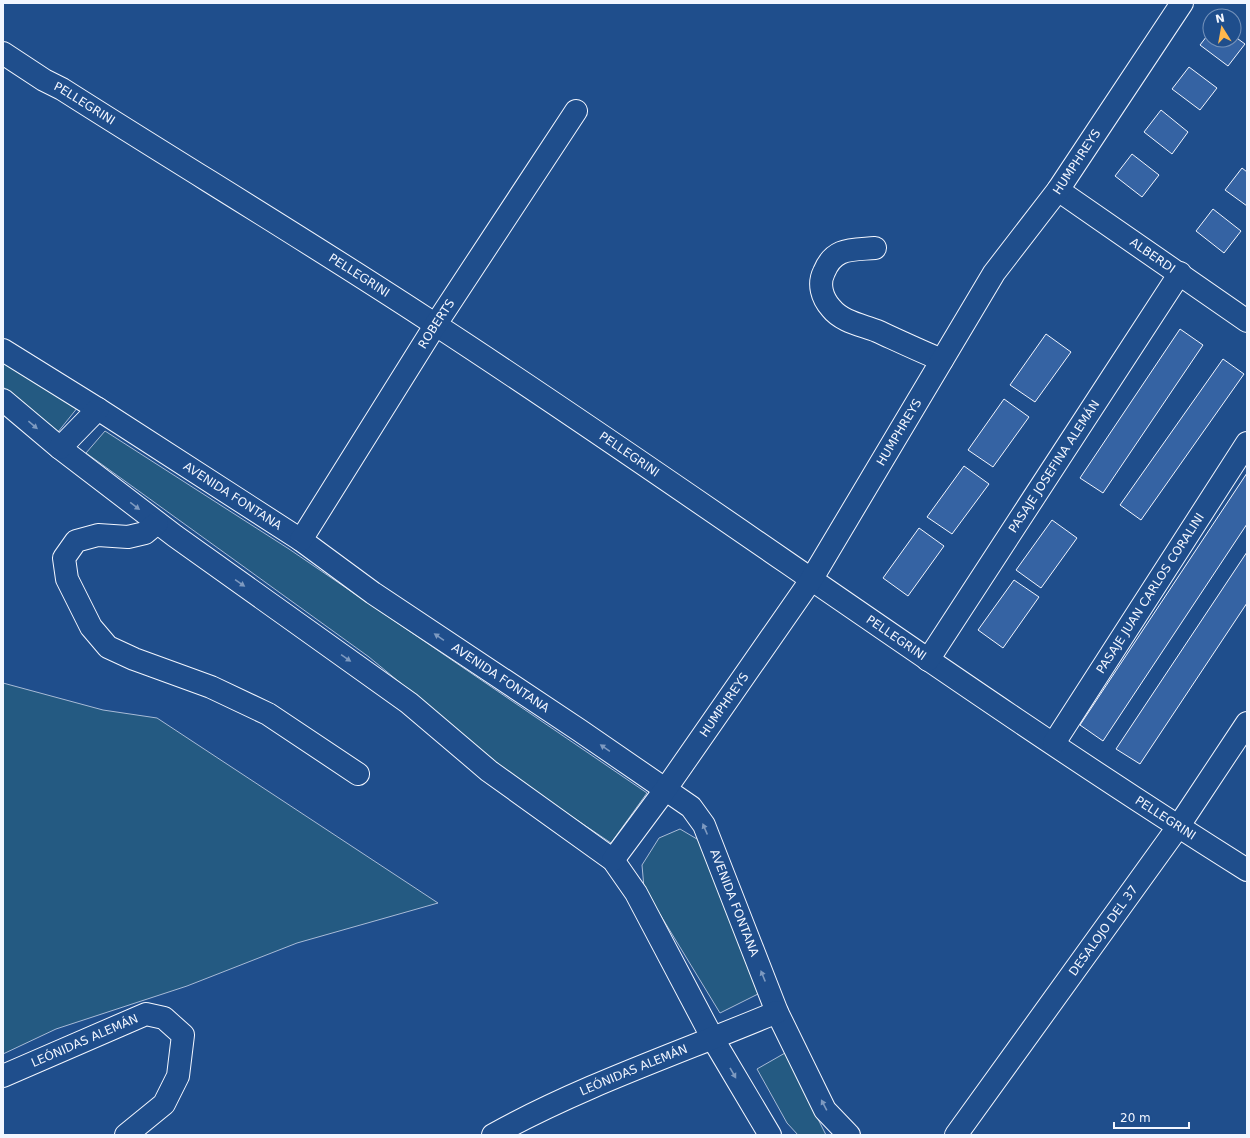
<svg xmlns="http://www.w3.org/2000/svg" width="1250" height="1138" font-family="'DejaVu Sans',sans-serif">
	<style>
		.green { fill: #245a82; stroke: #a8bbd7 }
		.building { fill: #3563a3; stroke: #f2f6ff }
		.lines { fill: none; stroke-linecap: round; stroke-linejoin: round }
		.minor-casing { stroke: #f2f6ff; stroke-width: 24 }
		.minor { stroke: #1f4e8c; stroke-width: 22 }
		.oneway { fill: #7e9ac0 }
		.labels { text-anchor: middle; stroke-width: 3; stroke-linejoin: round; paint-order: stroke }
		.street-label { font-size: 12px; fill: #f2f6ff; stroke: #1f4e8c }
	</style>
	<rect width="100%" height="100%" fill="#1f4e8c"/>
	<path class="green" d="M3 359 78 407 58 432 3 387Z
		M105 431 289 549 647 793 611 843 519 781 369 657 86 453Z
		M3 683 103 710 157 718 438 903 297 943 187 986 56 1029 3 1054Z
		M680 829 702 842 760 993 720 1013 644 888 642 865 659 838Z
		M785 1053 826 1135H798L787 1123 757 1069Z"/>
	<path class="building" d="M1210 32V40H1234V36L1245 44 1228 66 1200 45Z
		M1189 67 1217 88 1200 110 1172 89Z
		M1161 110 1188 132 1172 154 1144 132Z
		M1132 154 1159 175 1142 197 1115 176Z
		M1242 168 1247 172V206L1225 190Z
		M1213 209 1241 231 1224 253 1196 231Z
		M1180 329 1203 345 1103 493 1080 478Z
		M1046 334 1071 352 1035 402 1010 385Z
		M1223 359 1244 374 1141 520 1120 505Z
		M1004 399 1029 417 993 467 968 450Z
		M964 466 989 484 952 534 927 517Z
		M1247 473V524L1103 741 1080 725Z
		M1052 520 1077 538 1041 588 1016 570Z
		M919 528 944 546 908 596 883 578Z
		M1247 552V603L1140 764 1116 749Z
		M1014 580 1039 597 1003 648 978 630Z"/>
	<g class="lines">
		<g class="minor-casing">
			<g id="minor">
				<path id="s1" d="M3 53 44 80 62 89C186 168 313 244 436 325 709 503 971 697 1247 870"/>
				<path id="s2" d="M1058 190 1247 321"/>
				<path d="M875 248C852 250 834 247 824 272 818 284 822 298 831 308 842 322 862 325 877 331 899 341 920 351 942 360"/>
				<path id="s3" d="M3 350 98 409 301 540 373 593 579 730 691 807 704 825 777 1012 825 1110 849 1135"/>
				<path d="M3 400 60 448 175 536 409 703 489 771 613 860 636 893 713 1039 770 1135"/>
				<path d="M60 448 98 409"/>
				<path d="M157 523 145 533 128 537 98 535 76 541 64 558 67 579 91 627 108 647 134 659 211 687 268 714 358 774"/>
				<path id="s4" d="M301 540 436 324 576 111"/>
				<path id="s5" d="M928 660 1180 273"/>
				<path id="s6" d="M1054 743 1247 443"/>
				<path id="s7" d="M613 860 665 790 811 580 994 273 1058 190 1182 3"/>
				<path id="s8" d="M3 1076 146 1014 164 1018 183 1035 178 1076 164 1104 126 1135"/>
				<path id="s9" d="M493 1135C583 1085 682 1052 777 1012"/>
				<path id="s10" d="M956 1135 1178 827 1247 723"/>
			</g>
		</g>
		<use href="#minor" class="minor"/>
	</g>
	<defs><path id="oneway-solid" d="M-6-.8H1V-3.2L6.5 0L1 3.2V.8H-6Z"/></defs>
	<g class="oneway">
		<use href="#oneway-solid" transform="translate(33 425) rotate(40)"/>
		<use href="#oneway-solid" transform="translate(135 506) rotate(37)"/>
		<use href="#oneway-solid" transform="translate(240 583) rotate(35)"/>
		<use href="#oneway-solid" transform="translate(439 637) rotate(-146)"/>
		<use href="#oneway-solid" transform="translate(346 658) rotate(35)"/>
		<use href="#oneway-solid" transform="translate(605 748) rotate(-145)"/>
		<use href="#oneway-solid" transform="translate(705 829) rotate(-113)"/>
		<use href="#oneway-solid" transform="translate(763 976) rotate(-112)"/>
		<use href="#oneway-solid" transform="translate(733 1073) rotate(60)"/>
		<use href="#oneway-solid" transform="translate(824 1105) rotate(-118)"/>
	</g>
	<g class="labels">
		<g class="street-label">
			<text dy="4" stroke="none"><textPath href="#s1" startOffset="96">PELLEGRINI</textPath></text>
			<text dy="4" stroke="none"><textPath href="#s7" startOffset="839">HUMPHREYS</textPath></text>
			<text dy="4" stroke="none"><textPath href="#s2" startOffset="115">ALBERDI</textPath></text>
			<text dy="4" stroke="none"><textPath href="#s1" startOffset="420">PELLEGRINI</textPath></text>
			<text dy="4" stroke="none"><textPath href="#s4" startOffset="255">ROBERTS</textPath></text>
			<text dy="4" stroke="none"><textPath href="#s7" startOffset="515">HUMPHREYS</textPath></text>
			<text dy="4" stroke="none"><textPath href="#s1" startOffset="744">PELLEGRINI</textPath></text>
			<text dy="4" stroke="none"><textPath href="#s5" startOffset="231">PASAJE JOSEFINA ALEMÁN</textPath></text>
			<text dy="4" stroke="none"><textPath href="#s3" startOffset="272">AVENIDA FONTANA</textPath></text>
			<text dy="4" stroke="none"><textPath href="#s6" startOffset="178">PASAJE JUAN CARLOS CORALINI</textPath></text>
			<text dy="4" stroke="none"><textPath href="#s1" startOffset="1068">PELLEGRINI</textPath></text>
			<text dy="4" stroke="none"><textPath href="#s3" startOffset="596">AVENIDA FONTANA</textPath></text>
			<text dy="4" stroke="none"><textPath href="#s7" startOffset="191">HUMPHREYS</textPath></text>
			<text dy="4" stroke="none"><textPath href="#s1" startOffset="1392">PELLEGRINI</textPath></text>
			<text dy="4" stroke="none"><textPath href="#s3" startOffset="932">AVENIDA FONTANA</textPath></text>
			<text dy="4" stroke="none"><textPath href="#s10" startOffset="252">DESALOJO DEL 37</textPath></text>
			<text dy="4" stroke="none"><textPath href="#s8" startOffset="89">LEÓNIDAS ALEMÁN</textPath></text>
			<text dy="4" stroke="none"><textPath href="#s9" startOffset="155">LEÓNIDAS ALEMÁN</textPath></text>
		</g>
	</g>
	<rect width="1250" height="1138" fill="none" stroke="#f2f6ff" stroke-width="8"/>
	<g transform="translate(1222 28) rotate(349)"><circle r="19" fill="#1f4e8c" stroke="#7391ba"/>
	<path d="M0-3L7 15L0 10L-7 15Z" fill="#ffb74d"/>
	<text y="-6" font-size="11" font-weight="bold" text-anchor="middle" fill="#f2f6ff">N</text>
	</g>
	<path d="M1114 1122v6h75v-6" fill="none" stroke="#f2f6ff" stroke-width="2"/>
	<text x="1120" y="1122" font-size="12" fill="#f2f6ff" stroke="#1f4e8c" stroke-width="3" paint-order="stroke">20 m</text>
</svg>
